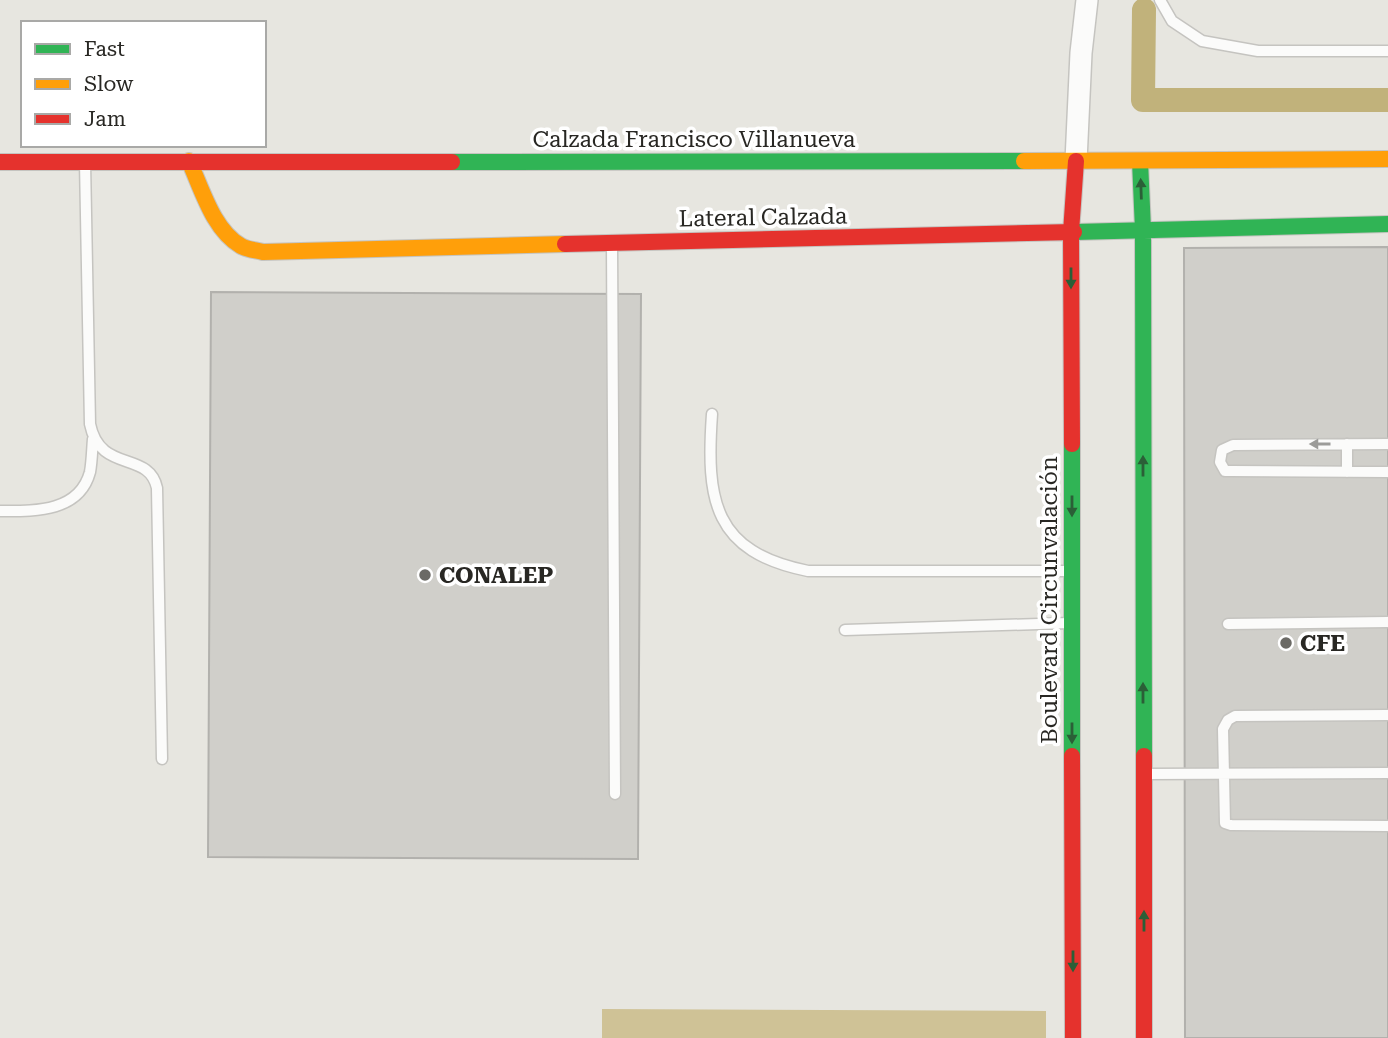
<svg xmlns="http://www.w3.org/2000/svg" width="1388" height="1038" font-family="'Roboto Serif',serif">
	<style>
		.forest { fill: #cfc296 }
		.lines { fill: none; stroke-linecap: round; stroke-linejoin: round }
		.canal { stroke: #c1b27b; stroke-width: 24 }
		.building { fill: #d0cfca; stroke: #b2b1ad; stroke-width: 2 }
		.lane-casing { stroke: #c5c4c0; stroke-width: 13 }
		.street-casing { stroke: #c5c4c0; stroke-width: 24 }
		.fast-casing { stroke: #c5c4c0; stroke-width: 18 }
		.slow-casing { stroke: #c5c4c0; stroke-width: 18 }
		.jam-casing { stroke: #c5c4c0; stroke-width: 18 }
		.lane { stroke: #fbfbfa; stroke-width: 10 }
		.street { stroke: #fbfbfa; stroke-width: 21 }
		.fast { stroke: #30b455; stroke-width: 16 }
		.slow { stroke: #ff9f0a; stroke-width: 16 }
		.jam { stroke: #e5322d; stroke-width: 16 }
		.oneway { fill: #2b5f37 }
		.oneway2 { fill: #9c9c99 }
		.poi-dot { fill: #6b6a65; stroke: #fff; stroke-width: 2.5 }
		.labels { text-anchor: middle; stroke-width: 7; stroke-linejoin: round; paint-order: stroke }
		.street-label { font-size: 23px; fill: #282723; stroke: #fff }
		.poi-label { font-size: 23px; font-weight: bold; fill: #282723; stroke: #fff; text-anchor: start }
	</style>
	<rect width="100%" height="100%" fill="#e7e6e0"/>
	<path class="forest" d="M602 1009 1046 1011V1038H602Z"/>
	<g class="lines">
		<path class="canal" d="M1144 10 1143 100H1388"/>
	</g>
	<path class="building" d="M1388 247V1038H1185L1184 248Z
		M211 292 641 294 638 859 208 857Z"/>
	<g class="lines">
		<g class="lane-casing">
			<path id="lane" d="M1160 0 1172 21 1202 41 1258 51H1388
				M85 162 90 424C100 474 149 450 157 488L162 759
				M612 244 615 794
				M712 414C706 500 713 552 808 571H1069
				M1347 444V472
				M1388 444 1233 445 1222 450 1220 462 1225 471H1231L1388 472
				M0 511C33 511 79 513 90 472 92 461 92 450 93 439
				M1228 624 1388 622
				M845 630 1069 623
				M1388 715 1235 716 1228 720 1223 729 1225 823 1231 825 1388 826
				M1146 774 1388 773"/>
		</g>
		<g class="street-casing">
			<path id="street" d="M1076 161 1081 53 1087 0"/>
		</g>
		<g class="fast-casing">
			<path id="fast" d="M1140 161 1143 230 1144 756
				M452 162 1024 161
				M1074 232 1388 224
				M1072 444V756"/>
		</g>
		<g class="slow-casing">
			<path id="slow" d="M189 161C202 189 213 230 241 246 248 250 256 250 263 252L565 244
				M1024 161 1388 159"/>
		</g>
		<g class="jam-casing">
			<path id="jam" d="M0 162H452
				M565 244 1074 232
				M1072 444 1071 232 1076 161
				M1072 756 1073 1038
				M1144 756V1038"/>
		</g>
		<use href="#lane" class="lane"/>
		<use href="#street" class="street"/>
		<use href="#fast" class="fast"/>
		<use href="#slow" class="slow"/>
		<use href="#jam" class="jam"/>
	</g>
	<defs><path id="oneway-solid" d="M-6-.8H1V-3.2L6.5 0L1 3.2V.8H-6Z" transform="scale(1.75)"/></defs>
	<g class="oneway">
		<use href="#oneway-solid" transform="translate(1141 189) rotate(-92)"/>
		<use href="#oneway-solid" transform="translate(1071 278) rotate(90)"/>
		<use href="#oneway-solid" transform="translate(1143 466) rotate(-90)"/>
		<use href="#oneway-solid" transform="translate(1072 506) rotate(90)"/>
		<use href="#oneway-solid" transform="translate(1143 693) rotate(-90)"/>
		<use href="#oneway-solid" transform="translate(1072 733) rotate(90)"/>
		<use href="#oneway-solid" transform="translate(1144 921) rotate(-90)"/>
		<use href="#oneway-solid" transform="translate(1073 961) rotate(90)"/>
	</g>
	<use class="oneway2" href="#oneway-solid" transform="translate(1320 444) rotate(180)"/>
	<g class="poi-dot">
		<circle cx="425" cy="575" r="7"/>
		<circle cx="1286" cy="643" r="7"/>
	</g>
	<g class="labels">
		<g class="street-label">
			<text x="694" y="147">Calzada Francisco Villanueva</text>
			<text transform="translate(763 217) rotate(-1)" y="8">Lateral Calzada</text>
			<text transform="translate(1049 600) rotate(-90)" y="8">Boulevard Circunvalación</text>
		</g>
		<g class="poi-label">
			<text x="439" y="583">CONALEP</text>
			<text x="1300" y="651">CFE</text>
		</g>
	</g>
	<rect x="21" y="21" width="245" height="126" fill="#ffffff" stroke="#a9a9a7" stroke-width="2"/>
	<rect x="35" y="44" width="35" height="10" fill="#30b455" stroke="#a9a9a7" stroke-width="2"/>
	<text x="84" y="56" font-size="21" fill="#282723">Fast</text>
	<rect x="35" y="79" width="35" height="10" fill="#ff9f0a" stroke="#a9a9a7" stroke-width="2"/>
	<text x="84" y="91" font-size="21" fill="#282723">Slow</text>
	<rect x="35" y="114" width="35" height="10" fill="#e5322d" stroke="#a9a9a7" stroke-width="2"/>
	<text x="84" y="126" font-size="21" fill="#282723">Jam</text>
</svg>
